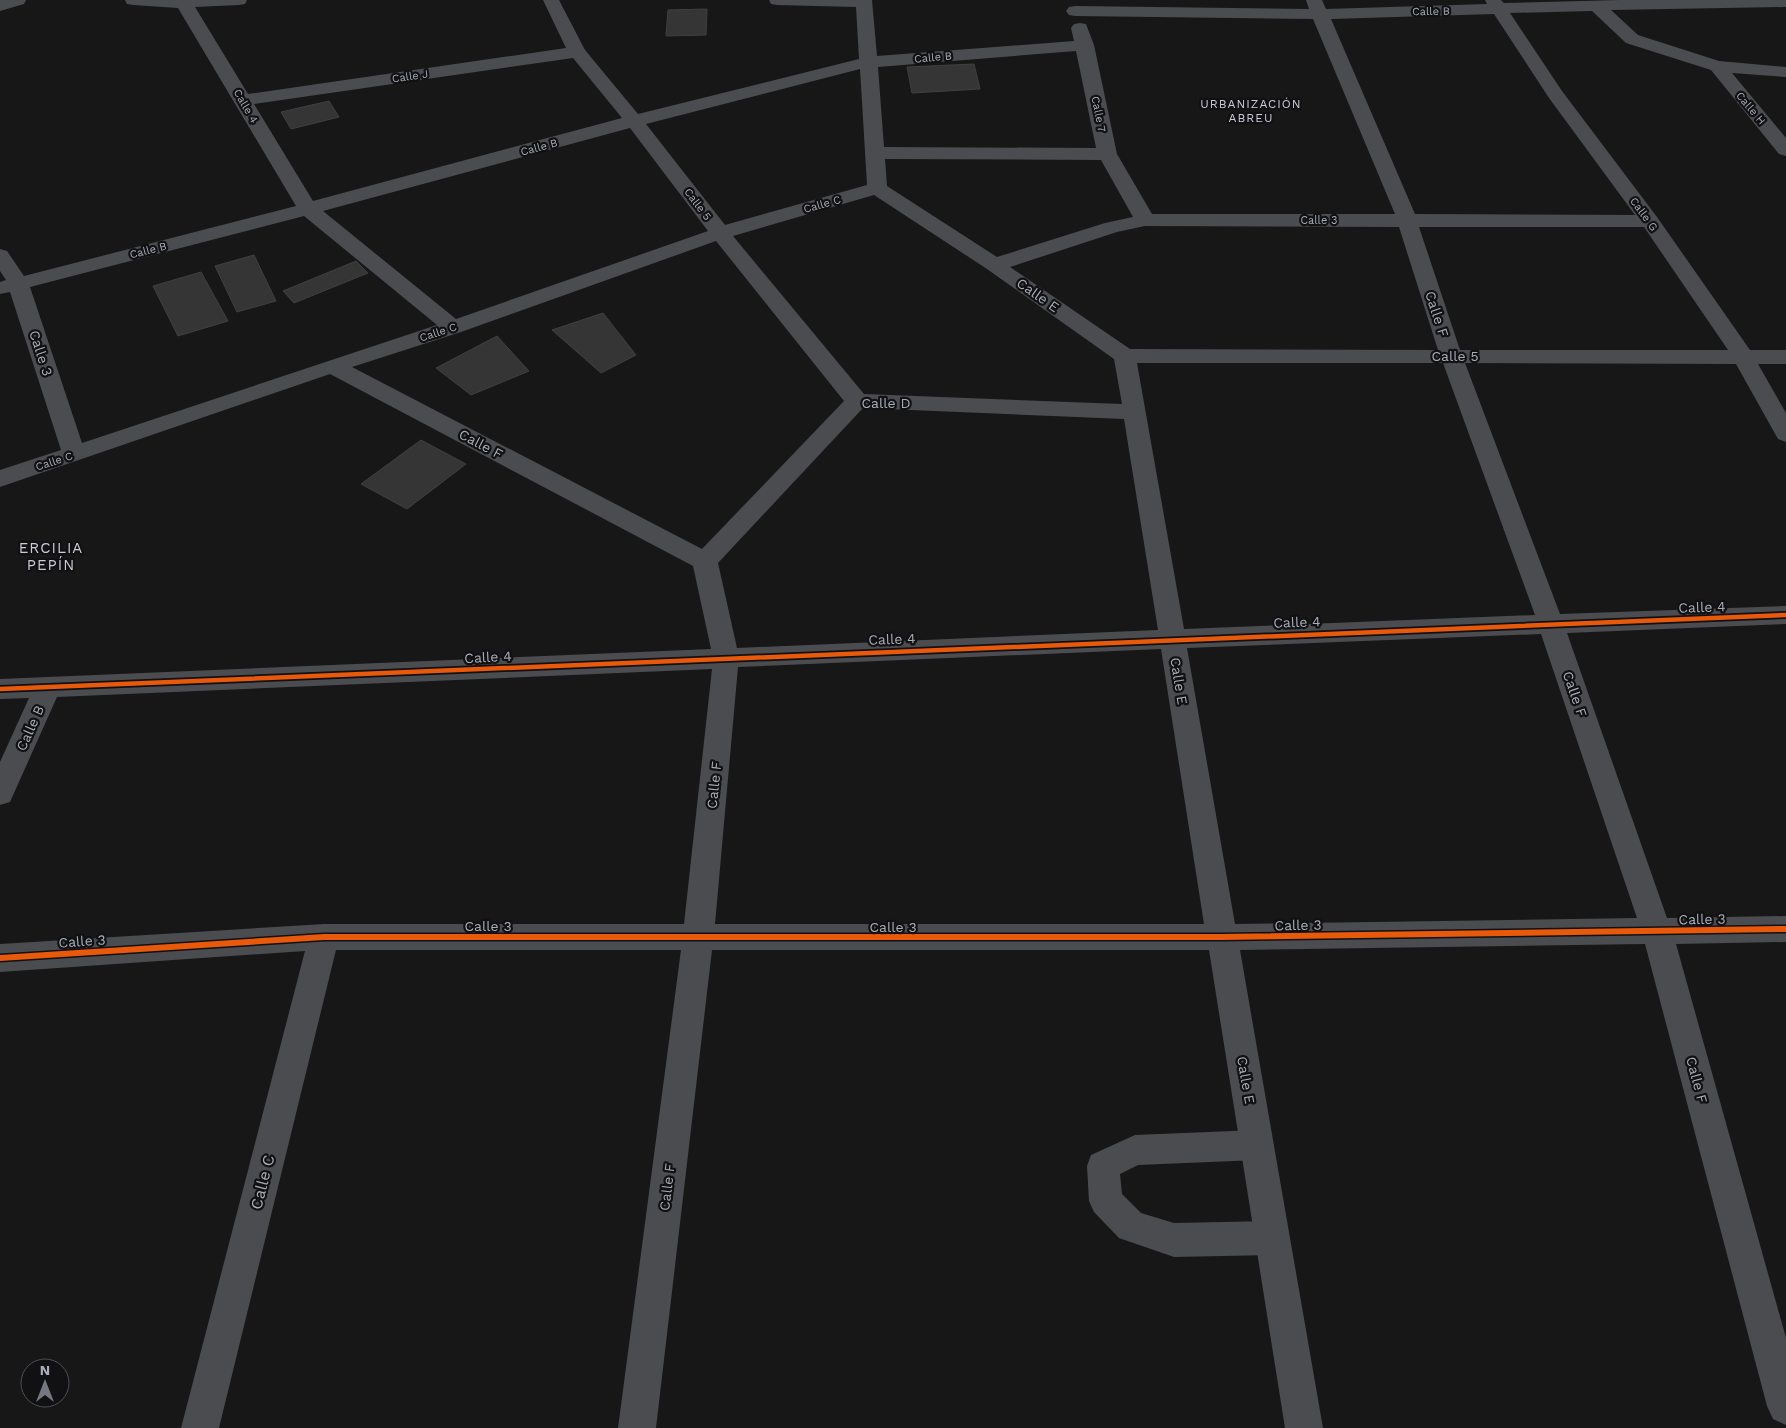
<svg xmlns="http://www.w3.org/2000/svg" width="1786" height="1428" font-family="'Work Sans',sans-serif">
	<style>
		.building { fill: #353536; stroke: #3f4043 }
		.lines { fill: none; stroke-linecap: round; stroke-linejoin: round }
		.lane { fill: #4b4c50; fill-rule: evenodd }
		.street { fill: #4b4c50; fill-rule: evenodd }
		.cycleway-far1-casing { stroke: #111113; stroke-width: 8 }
		.cycleway-casing { stroke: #111113; stroke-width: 9 }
		.cycleway-far1 { stroke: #e8590c; stroke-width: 4.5 }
		.cycleway { stroke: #e8590c; stroke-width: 6 }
		.labels { text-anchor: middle; stroke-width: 4.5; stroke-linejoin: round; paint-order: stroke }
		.far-street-label { font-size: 11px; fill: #a8adb8; stroke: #111113 }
		.far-neighbourhood-label { font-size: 12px; letter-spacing: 1px; fill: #c9ccd4; stroke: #111113 }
		.street-label { font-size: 14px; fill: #a8adb8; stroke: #111113 }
		.neighbourhood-label { font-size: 15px; letter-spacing: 1px; fill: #c9ccd4; stroke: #111113 }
		.near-street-label { font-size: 16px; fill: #a8adb8; stroke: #111113 }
	</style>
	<rect width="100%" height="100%" fill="#171717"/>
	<path class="building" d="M707 9 706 35 666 36 668 10Z
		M974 64 980 89 912 93 907 67Z
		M329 101 339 117 291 129 281 112Z
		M254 255 276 301 237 312 215 266Z
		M356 261 368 273 294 303 283 291Z
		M201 272 228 321 178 336 153 286Z
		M603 313 636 355 601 373 552 330Z
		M497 336 529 371 471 395 436 368Z
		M421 440 466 464 407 509 361 484Z"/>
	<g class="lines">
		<path class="lane" d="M1257 1130 1268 1134 1273 1145 1268 1156 1257 1160 1138 1165 1120 1174 1122 1194 1141 1213 1174 1223 1272 1221 1284 1226 1289 1238 1284 1250 1272 1255 1174 1257 1119 1238 1094 1212 1089 1201 1087 1166 1091 1155 1135 1135Z"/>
		<path class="street" d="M0 0H26L24 4 0 11Z
			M125 0H247L245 4 239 5 195 7 248 94 566 48 543 0H559L585 50 638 114 859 59 856 7 777 5 771 4 769 0H872L877 56 1074 41 1071 28 1074 24 1080 23 1086 24 1094 45 1117 154 1152 214H1395L1313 19 1075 16 1069 15 1066 11 1069 7 1075 6 1309 9 1306 0H1322L1326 9 1487 4 1485 0H1501L1504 3 1620 0H1786V7L1611 10 1638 35 1719 61 1786 67V77L1732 73 1786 138V156L1779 154 1711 70 1626 43 1592 11 1510 13 1562 91 1657 217 1750 350H1786V364H1758L1786 413V442L1778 439 1736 364 1465 363 1560 614 1786 606V624L1567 633 1667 918 1786 916V942L1676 944 1786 1338V1425L1773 1419 1767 1406 1645 944 1240 950 1323 1428H1285L1209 950H712L656 1428H618L681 950H336L219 1428H181L305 951 0 972V944L324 924H684L712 669 57 697 10 802 0 805V762L29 698 0 699V679L711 649 693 566 330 374 0 487V470L61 450 10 292 0 294V282L6 280 0 271V249L7 251 24 276 296 206 178 8 133 5 127 4ZM1494 14 1549 98 1635 215 1415 214 1331 19ZM1076 51 1096 148 884 147 878 67ZM573 58 622 118 313 201 254 104ZM860 69 867 185 725 225 646 124ZM630 128 708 231 456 319 323 211ZM885 159 1101 160 1133 217 1105 223 997 257 887 186ZM874 195 987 269 1114 359 1122 404 864 394 733 236ZM304 216 437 325 82 443 30 287ZM1145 226 1399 227 1438 350 1130 349 1010 267 1117 232ZM1419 227H1644L1728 350H1460ZM716 241 844 401 702 549 352 367 461 332ZM1137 363H1443L1535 615 1184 629ZM863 408 1124 419 1158 630 737 648 718 563ZM1541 634 1637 918 1235 924 1187 648ZM1161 649 1204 924H715L738 667Z"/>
		<g class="cycleway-far1-casing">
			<path id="cycleway-far1" d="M0 689 1786 615"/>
		</g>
		<g class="cycleway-casing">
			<path id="cycleway" d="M0 958 324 937H1222L1786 929"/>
		</g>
		<use href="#cycleway-far1" class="cycleway-far1"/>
		<use href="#cycleway" class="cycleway"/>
	</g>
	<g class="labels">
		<g class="far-street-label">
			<text transform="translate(1431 11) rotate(-1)" y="4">Calle B</text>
			<text transform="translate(933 57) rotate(-5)" y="4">Calle B</text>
			<text transform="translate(410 76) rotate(-8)" y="4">Calle J</text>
			<text transform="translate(246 106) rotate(60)" y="4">Calle 4</text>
			<text transform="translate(1751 108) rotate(50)" y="4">Calle H</text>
			<text transform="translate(1099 114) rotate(79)" y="4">Calle 7</text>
			<text transform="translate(539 147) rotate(-15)" y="4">Calle B</text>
			<text transform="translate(698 204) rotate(53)" y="4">Calle 5</text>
			<text transform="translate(822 204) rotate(-16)" y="4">Calle C</text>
			<text transform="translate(1644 214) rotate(54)" y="4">Calle G</text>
			<text x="1319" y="224">Calle 3</text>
			<text transform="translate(148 250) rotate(-14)" y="4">Calle B</text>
			<text transform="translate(438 332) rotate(-18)" y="4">Calle C</text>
			<text transform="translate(54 461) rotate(-18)" y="4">Calle C</text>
		</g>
		<g class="far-neighbourhood-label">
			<text x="1251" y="108">URBANIZACIÓN<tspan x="1251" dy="14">ABREU</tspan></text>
		</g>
		<g class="street-label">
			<text transform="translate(1038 295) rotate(35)" y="5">Calle E</text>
			<text transform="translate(1437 314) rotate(72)" y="5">Calle F</text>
			<text transform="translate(41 353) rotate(72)" y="5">Calle 3</text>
			<text x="1455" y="361">Calle 5</text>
			<text x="886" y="408">Calle D</text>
			<text transform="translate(481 444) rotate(28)" y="5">Calle F</text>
			<text transform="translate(1702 607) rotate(-2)" y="5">Calle 4</text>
			<text transform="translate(1297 622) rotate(-2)" y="5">Calle 4</text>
			<text transform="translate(892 639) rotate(-2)" y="5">Calle 4</text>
			<text transform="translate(488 657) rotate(-3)" y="5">Calle 4</text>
			<text transform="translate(1179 681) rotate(81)" y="5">Calle E</text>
			<text transform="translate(1575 694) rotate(71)" y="5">Calle F</text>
			<text transform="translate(30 728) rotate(-66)" y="5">Calle B</text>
			<text transform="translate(714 785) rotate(-84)" y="5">Calle F</text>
			<text transform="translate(1702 919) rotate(-1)" y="5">Calle 3</text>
			<text transform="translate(1298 925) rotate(-1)" y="5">Calle 3</text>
			<text x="488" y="931">Calle 3</text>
			<text x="893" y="932">Calle 3</text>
			<text transform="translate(82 941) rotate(-4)" y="5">Calle 3</text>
			<text transform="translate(1246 1080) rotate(80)" y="5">Calle E</text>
			<text transform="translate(1697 1080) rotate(75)" y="5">Calle F</text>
			<text transform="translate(667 1187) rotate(-83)" y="5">Calle F</text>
		</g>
		<g class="neighbourhood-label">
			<text x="51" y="553">ERCILIA<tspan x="51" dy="17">PEPÍN</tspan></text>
		</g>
		<g class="near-street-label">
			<text transform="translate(262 1182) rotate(-76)" y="6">Calle C</text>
		</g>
	</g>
	<g transform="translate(45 1383)"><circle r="24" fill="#111113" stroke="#4d4f55"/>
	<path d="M0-4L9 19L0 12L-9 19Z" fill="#757880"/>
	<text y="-8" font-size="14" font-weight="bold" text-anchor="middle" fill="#a8adb8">N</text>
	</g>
</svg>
